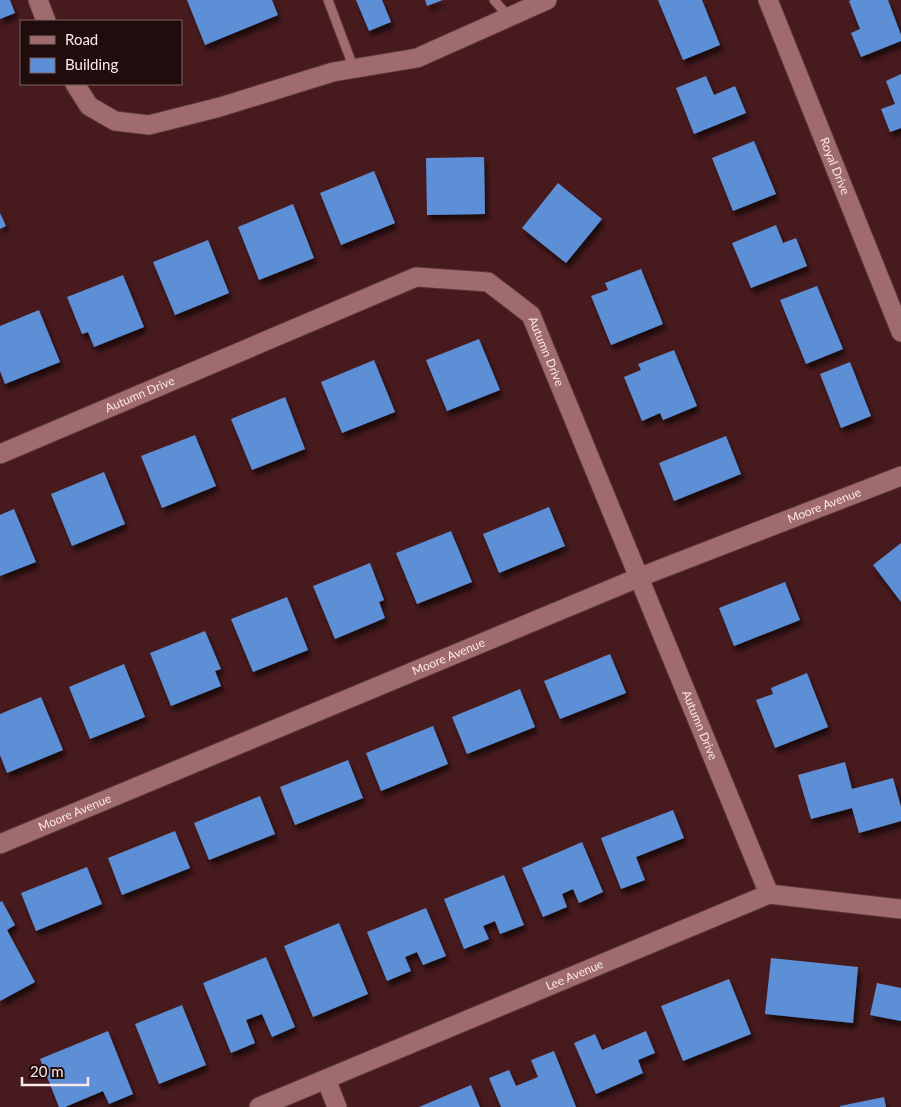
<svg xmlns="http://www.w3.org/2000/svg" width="901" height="1107" font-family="Lato,sans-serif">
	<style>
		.building { fill: #5c8fd6; filter: url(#shadow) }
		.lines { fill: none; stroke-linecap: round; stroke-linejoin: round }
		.lane-casing { stroke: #593539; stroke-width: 11 }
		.street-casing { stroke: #593539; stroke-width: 21 }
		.lane { stroke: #a06b6d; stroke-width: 9 }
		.street { stroke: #a06b6d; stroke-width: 19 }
		.labels { text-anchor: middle; stroke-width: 5; stroke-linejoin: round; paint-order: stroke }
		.street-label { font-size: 12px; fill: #fbe8e8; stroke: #200c0d }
	</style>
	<defs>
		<filter id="shadow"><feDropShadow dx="3" dy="5.5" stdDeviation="2.5" flood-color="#0009"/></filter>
	</defs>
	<rect width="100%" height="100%" fill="#471a1e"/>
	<path class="building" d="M0 0H10L15 13 0 19Z
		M187 0H272L278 15 205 45Z
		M356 0H382L391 22 369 31Z
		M425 0H443L427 6Z
		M658 0H702L720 45 683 60Z
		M851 0H888L901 35V41L861 57 851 33 860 29 849 1Z
		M901 74V128L890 132 881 109 895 104 886 81Z
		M706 76 714 95 735 86 746 113 694 134 676 88Z
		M754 141 776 194 733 211 712 158Z
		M484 157 485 214 427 215 426 158Z
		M374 171 395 223 341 245 320 193Z
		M558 183 602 219 566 263 522 228Z
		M293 204 314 258 259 280 238 227Z
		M0 213 6 226 0 229Z
		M776 225 783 243 796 238 807 266 751 288 732 243Z
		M208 240 229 293 175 315 153 262Z
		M641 269 663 324 611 345 591 296 608 290 605 283Z
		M123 275 144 327 94 347 88 332 82 334 67 297Z
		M817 286 843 349 806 364 780 300Z
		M39 310 60 362 5 384 0 371V326Z
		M479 339 500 390 447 411 426 360Z
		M674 350 697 406 663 420 660 413 642 421 624 377 641 370 638 364Z
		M374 360 395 412 342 433 321 382Z
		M850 362 871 416 841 428 820 374Z
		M285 397 305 449 252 470 231 419Z
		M195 435 216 486 162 508 141 456Z
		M726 436 741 474 674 501 659 463Z
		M104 472 125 524 72 546 51 494Z
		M549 507 565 546 499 573 483 534Z
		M14 509 36 562 0 576V515Z
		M451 531 472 582 417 604 396 553Z
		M901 543V602L873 565Z
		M370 563 384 600 379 602 385 618 335 639 313 586Z
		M785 582 800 620 734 646 719 608Z
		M287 597 308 650 253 672 231 619Z
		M205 631 221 669 215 671 221 686 171 706 150 653Z
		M610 654 626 693 560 719 544 681Z
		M124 664 145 717 90 739 69 687Z
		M807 673 828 727 775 748 756 700 773 694 771 688Z
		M520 689 535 727 467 754 452 717Z
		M41 697 63 750 7 773 0 755V714Z
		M433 726 448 764 381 791 366 753Z
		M348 760 363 798 295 825 280 787Z
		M845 762 852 789 893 778 901 807V821L859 833 852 808 811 819 798 775Z
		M260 796 275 834 209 860 194 823Z
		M673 810 684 838 636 857 645 880 621 889 601 838Z
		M175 831 190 868 122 895 108 858Z
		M582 842 603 892 579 903 573 889 562 894 567 907 543 917 522 868Z
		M87 867 102 904 36 931 21 893Z
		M504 875 524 925 500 934 495 921 483 926 489 939 464 949 444 899Z
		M2 901 15 925 7 930 35 982 0 1001V902Z
		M426 908 446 956 423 965 417 952 405 957 411 971 387 981 367 932Z
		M339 923 368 994 313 1017 284 946Z
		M266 957 295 1027 272 1037 262 1014 246 1020 255 1043 231 1053 203 983Z
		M771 958 858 967 853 1023 765 1014Z
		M729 979 751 1034 683 1061 661 1006Z
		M877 983 901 988V1021L870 1015Z
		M182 1005 206 1065 159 1084 135 1024Z
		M108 1031 133 1094 109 1104 103 1091 65 1107H59L40 1059Z
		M646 1031 655 1053 638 1060 643 1073 596 1094 574 1043 595 1034 602 1050Z
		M554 1051 576 1107H501L489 1078 509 1070 516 1086 538 1077 531 1060Z
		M471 1085 480 1107H419Z
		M884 1097 886 1107H840V1106Z"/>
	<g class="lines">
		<g class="lane-casing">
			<path id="lane" d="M328 0 354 69
				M494 0 509 17"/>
		</g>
		<g class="street-casing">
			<g id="street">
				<path d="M38 0 46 21"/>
				<path id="s1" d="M768 0 901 332"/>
				<path d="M75 84 89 106 115 121 149 125 220 107 333 72 417 58 547 0"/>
				<path id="s2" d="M0 454 416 277 488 282 531 315 769 894"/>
				<path id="s3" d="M0 844 640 577 901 476"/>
				<path d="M326 1079 337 1107"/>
				<path id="s4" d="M259 1107 769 894 901 909"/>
			</g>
		</g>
		<use href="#lane" class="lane"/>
		<use href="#street" class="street"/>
	</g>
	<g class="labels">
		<g class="street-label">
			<text dy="4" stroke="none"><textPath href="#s1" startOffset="179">Royal Drive</textPath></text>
			<text dy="4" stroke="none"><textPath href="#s2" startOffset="618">Autumn Drive</textPath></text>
			<text dy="4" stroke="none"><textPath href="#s2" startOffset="152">Autumn Drive</textPath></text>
			<text dy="4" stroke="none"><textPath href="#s3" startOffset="891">Moore Avenue</textPath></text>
			<text dy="4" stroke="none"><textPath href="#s3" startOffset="486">Moore Avenue</textPath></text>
			<text dy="4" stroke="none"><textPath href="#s2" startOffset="1022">Autumn Drive</textPath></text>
			<text dy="4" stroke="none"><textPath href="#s3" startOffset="81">Moore Avenue</textPath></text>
			<text dy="4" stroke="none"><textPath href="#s4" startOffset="342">Lee Avenue</textPath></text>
		</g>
	</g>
	<rect x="20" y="20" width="162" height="65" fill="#200c0d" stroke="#786465"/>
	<rect x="30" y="36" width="25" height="8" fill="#a06b6d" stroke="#786465"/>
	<text x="65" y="45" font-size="15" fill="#fbe8e8">Road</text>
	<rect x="30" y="58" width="25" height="15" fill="#5c8fd6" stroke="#786465"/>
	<text x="65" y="70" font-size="15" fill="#fbe8e8">Building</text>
	<path d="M22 1077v8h66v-8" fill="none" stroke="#fbe8e8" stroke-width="2.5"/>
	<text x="30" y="1077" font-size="15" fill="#fbe8e8" stroke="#200c0d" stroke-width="4" paint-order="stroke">20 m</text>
</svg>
